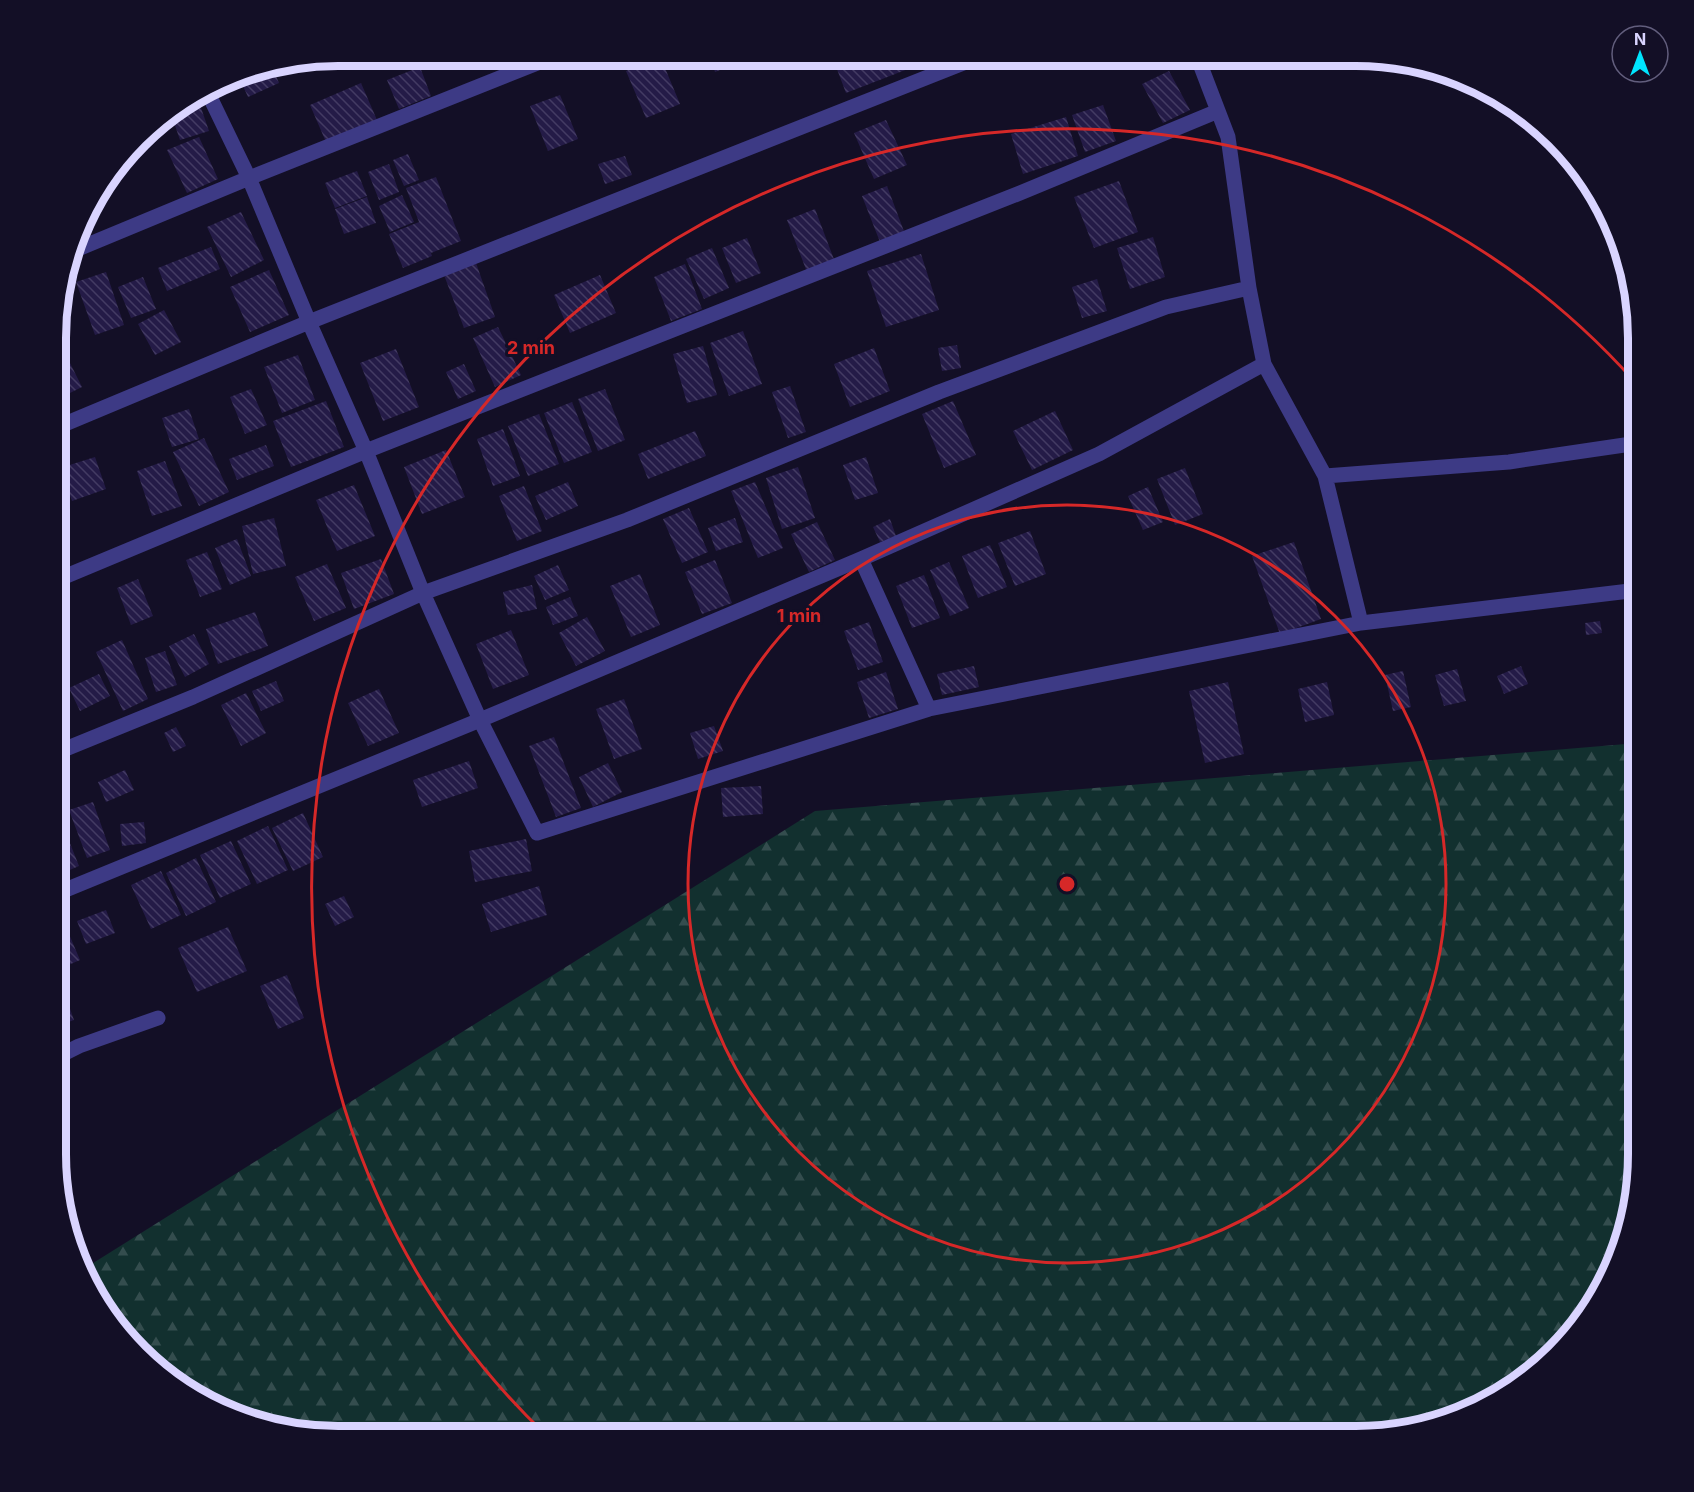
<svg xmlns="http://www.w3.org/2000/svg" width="1694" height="1492" font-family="Inter,sans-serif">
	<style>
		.forest { fill: url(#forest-firs) }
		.building { fill: url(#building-back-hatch) }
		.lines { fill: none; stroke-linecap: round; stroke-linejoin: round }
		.minor { stroke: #3d3a85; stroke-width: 15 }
		.ring { fill: none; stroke: #d62828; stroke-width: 3 }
		.rim { fill: none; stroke: #d9d4ff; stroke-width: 8 }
		.centre { fill: #d62828; stroke: #130f26; stroke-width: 3 }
		.ring-label { font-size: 18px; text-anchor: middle; font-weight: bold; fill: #d62828; stroke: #130f26; stroke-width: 6; stroke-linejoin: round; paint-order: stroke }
	</style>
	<defs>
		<pattern id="forest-firs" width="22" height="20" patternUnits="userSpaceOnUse" patternTransform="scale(1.5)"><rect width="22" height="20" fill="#12302f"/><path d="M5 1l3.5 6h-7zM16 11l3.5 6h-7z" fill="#344d4e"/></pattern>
		<pattern id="building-back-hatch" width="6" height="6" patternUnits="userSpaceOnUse" patternTransform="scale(1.5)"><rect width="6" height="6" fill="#241b47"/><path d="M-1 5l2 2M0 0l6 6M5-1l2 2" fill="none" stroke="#433b63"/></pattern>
	</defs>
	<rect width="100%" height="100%" fill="#130f26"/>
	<path class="forest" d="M1638 743V1154L1617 1262 1543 1366 1464 1415 1374 1436H338L213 1408 126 1341 82 1270 815 811Z"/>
	<path class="building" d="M660 56 680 104 646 118 626 71Z
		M710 56H735L738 63 715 72Z
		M832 56H903L908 69 846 93Z
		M272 67 279 83 248 97 238 75 247 71Z
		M420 67 431 96 399 109 387 80Z
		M1169 71 1190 110 1163 123 1142 84Z
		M361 83 377 120 326 142 310 105Z
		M560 95 578 139 548 151 530 106Z
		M198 99 209 131 180 140 171 114Z
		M1103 105 1116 141 1085 152 1072 115Z
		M1066 117 1078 156 1023 174 1011 134Z
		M886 120 907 165 874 179 854 133Z
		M199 137 218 179 187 193 167 150Z
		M408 154 419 180 404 186 393 160Z
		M625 156 632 175 605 184 598 164Z
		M389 164 399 192 379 200 368 172Z
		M357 171 367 196 335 208 325 183Z
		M436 177 461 241 431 253 432 256 403 268 389 234 419 222 406 188Z
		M1119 181 1138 232 1094 248 1074 197Z
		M887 186 905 234 880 242 862 196Z
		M402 195 414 222 390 232 379 206Z
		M367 197 376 223 344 234 335 209Z
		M815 209 835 262 807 272 787 220Z
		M241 212 264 260 231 277 207 227Z
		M1153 237 1165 277 1130 289 1117 248Z
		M747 238 761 273 736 283 722 248Z
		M211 247 220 269 167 291 158 268Z
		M712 248 729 288 704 299 686 259Z
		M921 254 939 310 886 327 867 271Z
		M476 263 495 317 464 328 444 275Z
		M685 264 702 309 671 321 654 277Z
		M269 270 289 315 250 332 230 287Z
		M106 272 124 325 95 335 76 282Z
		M600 275 616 313 570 333 554 295Z
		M143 277 156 309 131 318 118 287Z
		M1097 279 1107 311 1082 318 1072 287Z
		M164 310 181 342 155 355 138 324Z
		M498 327 521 375 495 387 473 338Z
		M743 331 762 384 729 396 710 343Z
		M957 345 961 368 942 371 938 348Z
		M703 346 717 395 687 403 673 354Z
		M874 348 890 391 850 407 834 364Z
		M396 349 419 407 383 421 360 363Z
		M65 353 82 387 60 398V355Z
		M298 355 315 400 282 413 264 367Z
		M464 364 476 391 458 399 446 372Z
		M790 386 806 432 788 438 772 392Z
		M251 389 267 425 245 434 230 397Z
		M605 389 625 440 598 451 578 399Z
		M326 401 344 447 291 467 273 421Z
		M953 401 976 455 944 468 922 414Z
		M572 402 592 452 564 463 544 413Z
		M189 409 199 439 172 447 162 418Z
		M1055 411 1073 450 1032 470 1013 431Z
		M539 414 559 464 528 476 508 426Z
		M503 429 520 476 493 486 477 439Z
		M695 431 706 456 648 479 638 454Z
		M204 438 229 492 199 506 173 452Z
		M266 445 274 466 237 480 229 459Z
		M446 450 465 497 422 514 404 467Z
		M95 457 106 489 72 501 60 468Z
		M866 457 878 493 855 500 843 465Z
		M165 461 182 506 152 516 137 471Z
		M798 467 815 518 782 529 766 478Z
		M1185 468 1203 514 1175 525 1157 479Z
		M568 482 578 506 546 520 535 496Z
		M755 482 783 548 758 558 731 491Z
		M354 485 375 536 337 551 316 500Z
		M524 486 542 531 517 541 499 496Z
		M1148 487 1163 522 1143 530 1128 496Z
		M689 508 708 552 682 563 663 519Z
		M274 518 286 566 253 574 242 526Z
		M735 518 743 542 716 551 708 528Z
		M890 519 896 536 880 542 873 527Z
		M817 522 835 560 809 572 791 534Z
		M1030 531 1046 574 1015 586 998 543Z
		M237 539 251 576 230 585 215 548Z
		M1294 542 1321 619 1280 634 1252 556Z
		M990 545 1007 587 978 598 962 556Z
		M207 552 222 589 200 597 186 560Z
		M381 559 394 594 354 609 341 573Z
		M715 560 732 603 702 614 685 572Z
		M949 562 969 608 950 616 930 570Z
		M327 564 346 608 314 621 295 577Z
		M558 565 569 590 545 600 534 576Z
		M640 574 660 625 631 637 610 586Z
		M924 575 940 618 912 628 896 586Z
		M138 579 153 616 131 625 117 588Z
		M532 585 537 609 508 615 503 592Z
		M570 597 578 616 553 625 546 607Z
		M255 612 268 646 218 664 206 629Z
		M587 617 605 651 576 666 559 633Z
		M1600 621 1602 633 1586 635 1585 623Z
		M869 622 883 662 858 670 844 631Z
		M511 630 529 675 493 689 476 644Z
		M194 634 209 664 185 677 169 646Z
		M122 640 148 699 123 711 96 652Z
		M165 651 177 685 156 692 145 658Z
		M974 666 979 687 942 695 937 674Z
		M1521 666 1528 684 1504 694 1497 676Z
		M1457 669 1466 701 1444 706 1435 675Z
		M1403 671 1411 707 1393 711 1385 675Z
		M886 672 898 709 869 718 857 682Z
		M99 674 110 696 80 711 69 688Z
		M276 681 284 701 261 711 252 691Z
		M1228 682 1244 754 1205 763 1189 691Z
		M1327 682 1334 715 1305 722 1298 689Z
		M379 689 399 733 368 746 348 703Z
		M246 693 266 733 241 746 221 705Z
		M624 699 642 749 614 759 596 709Z
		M714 726 723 751 698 759 690 733Z
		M176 727 186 746 173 752 164 733Z
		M554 737 581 808 556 817 529 746Z
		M469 761 478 788 422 807 413 780Z
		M608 763 622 792 593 807 579 777Z
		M125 770 134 790 106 802 98 782Z
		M761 786 763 814 723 817 721 788Z
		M93 802 110 850 87 858 69 810Z
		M303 813 323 857 293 871 272 828Z
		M144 822 146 843 122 846 120 824Z
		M62 823 79 866 58 875V825Z
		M268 826 288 870 257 884 237 841Z
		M526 839 532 871 475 882 469 851Z
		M231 841 251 884 220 898 200 855Z
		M196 858 216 902 186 916 166 873Z
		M161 871 181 915 151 929 131 885Z
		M539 886 547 915 491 932 482 904Z
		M344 896 354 917 335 926 325 904Z
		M106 910 115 933 86 944 77 921Z
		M66 927 80 960 57 970V931Z
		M228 927 247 971 197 992 178 948Z
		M287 975 304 1018 278 1029 260 986Z
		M63 989 74 1020 57 1026V991Z"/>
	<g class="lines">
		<path class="minor" d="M208 93 249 178 309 322 366 451 423 593 480 720 537 833 929 709 1361 623 1638 590
			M73 251 249 178 555 56
			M1249 288 1264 364 1325 476 1361 623
			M60 426 309 322 981 56
			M1325 476 1509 462 1638 443
			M861 559 929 709
			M59 579 366 451 1020 193 1218 111
			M58 752 193 697 423 593 627 520 939 392 1166 307 1249 288 1228 137 1197 56
			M58 893 480 720 861 559 1099 454 1264 364
			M57 1057 79 1046 158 1018"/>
	</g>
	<g class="ring">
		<circle cx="1067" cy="884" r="379"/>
		<path d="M545 1434A758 758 0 1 1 1635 382"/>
	</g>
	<path d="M0 0H1694V1492H0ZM338 66H1356A272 272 0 0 1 1628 338V1154A272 272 0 0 1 1356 1426H338A272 272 0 0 1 66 1154V338A272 272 0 0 1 338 66Z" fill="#130f26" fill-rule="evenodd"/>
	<path class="rim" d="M338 66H1356A272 272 0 0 1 1628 338V1154A272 272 0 0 1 1356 1426H338A272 272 0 0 1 66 1154V338A272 272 0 0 1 338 66Z"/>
	<circle cx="1067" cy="884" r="9" class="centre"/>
	<g class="ring-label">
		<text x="531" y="354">2 min</text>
		<text x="799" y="622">1 min</text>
	</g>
	<g transform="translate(1640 54)"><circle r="28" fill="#130f26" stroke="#625e7d" stroke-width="1.5"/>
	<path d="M0-4.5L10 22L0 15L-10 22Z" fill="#00e5ff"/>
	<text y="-9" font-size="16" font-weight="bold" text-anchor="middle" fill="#d9d4ff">N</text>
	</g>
</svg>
